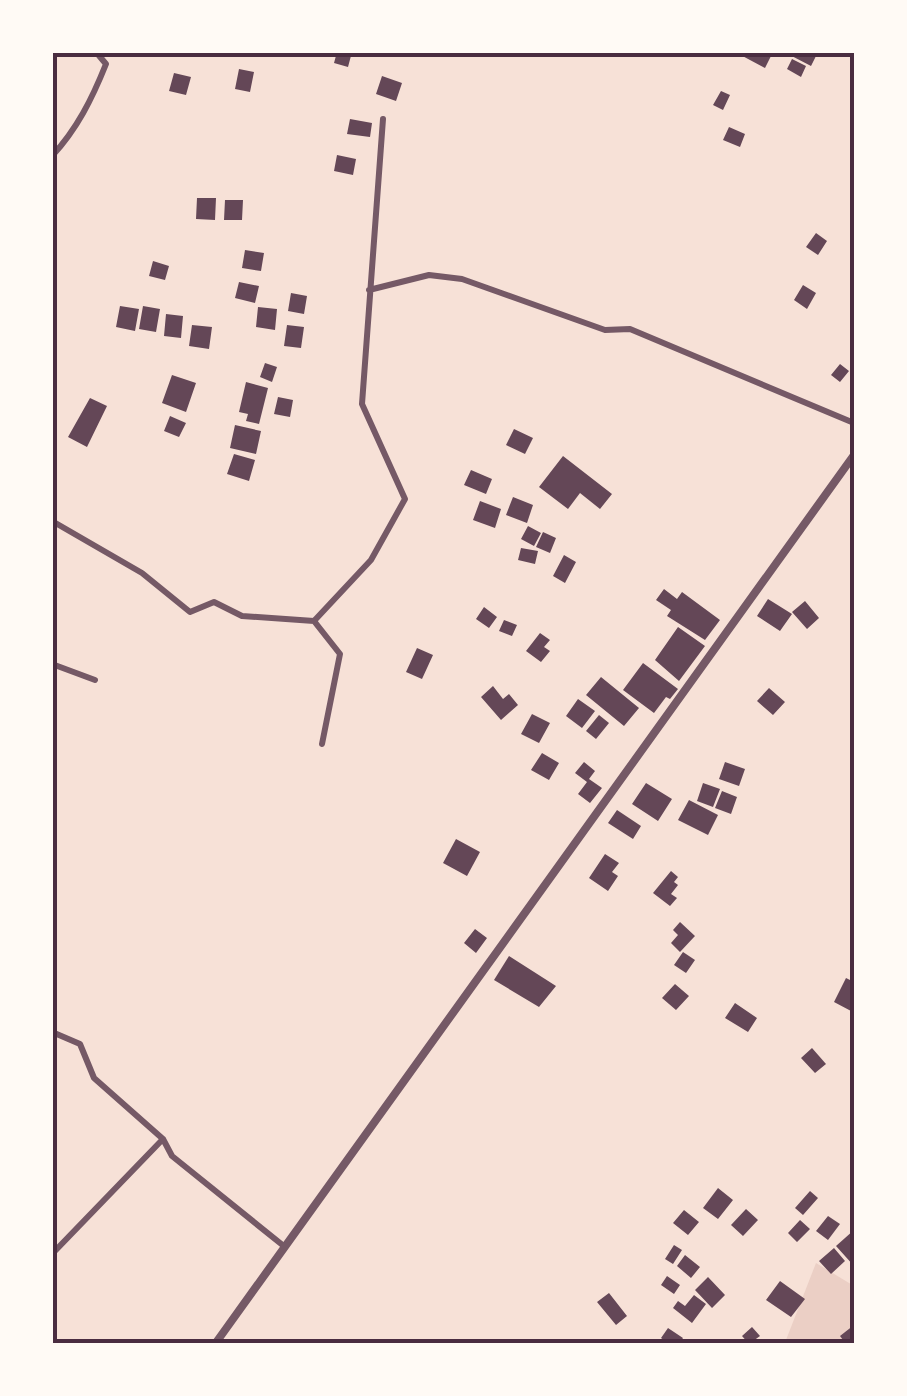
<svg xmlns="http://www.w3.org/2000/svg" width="907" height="1396" font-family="'Public Sans',sans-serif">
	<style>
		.green { fill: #ebcfc5 }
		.building { fill: #644757 }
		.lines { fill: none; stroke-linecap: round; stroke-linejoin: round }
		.minor { stroke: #755966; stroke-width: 6 }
		.tertiary { stroke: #755966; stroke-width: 8 }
		.neatline { fill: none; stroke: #4a2c40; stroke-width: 4 }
	</style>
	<rect width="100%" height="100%" fill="#f7e1d7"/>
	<path class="green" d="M816 1263 854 1286V1343L781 1344 786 1340Z"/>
	<path class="building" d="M337 52H352L348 67 334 63Z
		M735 52H773L765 68Z
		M784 52H818L811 66Z
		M792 59 806 66 801 77 787 69Z
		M239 69 254 72 250 92 235 89Z
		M174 73 191 77 186 95 169 91Z
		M382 76 402 83 396 101 376 94Z
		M721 91 730 95 723 110 713 105Z
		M350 119 372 123 370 137 347 134Z
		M729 127 745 134 740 147 723 140Z
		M337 155 356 159 353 175 334 171Z
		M197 198H216L215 220 196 219Z
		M225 200H243L242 220H224Z
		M816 233 827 241 818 255 806 247Z
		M245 250 264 253 261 271 242 268Z
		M153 261 169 266 165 280 149 276Z
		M239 282 259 286 255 303 235 298Z
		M803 285 816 293 807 309 794 300Z
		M291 293 307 296 304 314 288 311Z
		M120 306 139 309 135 331 116 327Z
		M143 306 160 309 156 332 139 329Z
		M258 307 277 309 275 330 256 327Z
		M166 314 183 316 181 338 164 336Z
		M192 325 212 327 209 349 189 346Z
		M287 325 304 327 301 348 284 346Z
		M265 363 277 367 272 382 260 377Z
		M840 364 849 371 840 382 831 375Z
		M172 375 196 383 186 412 162 403Z
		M246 382 268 388 259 424 246 421 248 414 239 412Z
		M278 397 293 400 290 417 274 414Z
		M90 398 107 406 87 447 68 437Z
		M170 416 186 423 179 437 164 431Z
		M235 425 261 431 256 454 230 448Z
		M514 429 533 438 525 454 506 445Z
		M234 454 255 460 249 481 227 474Z
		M563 456 612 494 600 509 580 493 568 509 539 487Z
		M471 470 492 479 486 494 464 485Z
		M513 497 533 505 527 523 506 515Z
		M480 501 501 509 495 528 473 520Z
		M528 526 541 533 534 546 521 539Z
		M543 532 556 538 550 553 536 547Z
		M521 548 538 551 535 564 518 560Z
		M564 555 576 562 565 583 553 576Z
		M664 589 677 599 682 592 720 620 705 640 667 616 671 610 656 600Z
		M768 599 792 614 780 631 757 616Z
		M805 601 819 618 807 629 792 612Z
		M484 607 497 617 489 628 476 619Z
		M504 620 517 625 512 636 499 631Z
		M678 627 705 646 679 681 655 660Z
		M540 633 550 640 544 647 550 651 541 662 526 651Z
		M417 648 433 655 422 679 406 672Z
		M643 663 678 689 670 699 666 697 654 713 623 690Z
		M601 677 639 708 624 726 586 695Z
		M493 686 503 699 509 694 518 705 501 720 481 697Z
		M769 688 785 702 773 715 757 701Z
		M578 699 595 711 582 728 566 716Z
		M532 714 550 723 539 743 521 734Z
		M599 715 609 723 596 739 586 731Z
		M542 753 559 763 549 780 531 770Z
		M584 762 595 771 589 779 602 788 590 803 578 794 587 782 575 773Z
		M725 762 745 769 739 786 719 779Z
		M646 783 672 799 658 821 632 804Z
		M703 783 720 789 713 807 697 801Z
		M722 791 737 797 731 814 715 808Z
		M689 800 718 815 708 835 678 820Z
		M617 810 641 826 633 839 608 823Z
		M456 839 480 852 467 876 443 863Z
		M605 854 619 863 612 872 618 876 608 891 589 878Z
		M671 871 678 877 674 882 678 885 671 894 677 898 670 906 653 893Z
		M680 922 695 936 680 952 671 943 678 935 673 930Z
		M475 929 487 938 476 953 464 943Z
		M683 952 695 960 686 973 674 965Z
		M509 956 556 986 539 1007 494 980Z
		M846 978 854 982V1003L851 1011 834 1002Z
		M675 984 689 996 676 1010 662 998Z
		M735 1003 757 1018 748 1032 725 1018Z
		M812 1048 826 1064 815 1073 801 1058Z
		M718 1188 733 1200 718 1219 703 1208Z
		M810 1191 818 1198 803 1215 795 1208Z
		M746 1209 758 1220 743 1236 731 1225Z
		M684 1210 699 1222 688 1235 673 1223Z
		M828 1216 840 1224 828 1240 816 1231Z
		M800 1220 810 1229 797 1242 788 1233Z
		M854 1230V1266L836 1246Z
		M674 1245 682 1250 673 1264 665 1259Z
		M834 1248 845 1261 831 1274 819 1261Z
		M685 1255 700 1267 691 1278 677 1266Z
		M667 1276 680 1285 674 1294 661 1285Z
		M708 1277 725 1295 712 1308 695 1290Z
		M780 1281 805 1299 791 1317 766 1300Z
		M609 1293 627 1316 616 1325 597 1302Z
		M694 1295 706 1304 692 1323 673 1308 678 1301 685 1306Z
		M854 1325V1344H846L840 1336Z
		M752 1327 760 1336 749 1344 742 1336Z
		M668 1328 683 1338 679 1344H669L661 1338Z"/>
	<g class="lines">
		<path class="minor" d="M52 156C77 129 92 99 106 64L96 52
			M369 290 429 275 462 279 605 330 630 329 854 423
			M52 521 142 573 190 612 214 602 242 616 314 621 371 560 405 499 362 404 383 119
			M314 621 340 654 322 744
			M52 664 95 680
			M52 1032 80 1044 94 1078 163 1139 172 1156 285 1247
			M52 1254 163 1139"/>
		<path class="tertiary" d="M215 1344 854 455"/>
	</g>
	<rect width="907" height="1396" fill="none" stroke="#fffaf5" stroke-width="110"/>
	<rect x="55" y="55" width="797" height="1286" class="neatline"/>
</svg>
